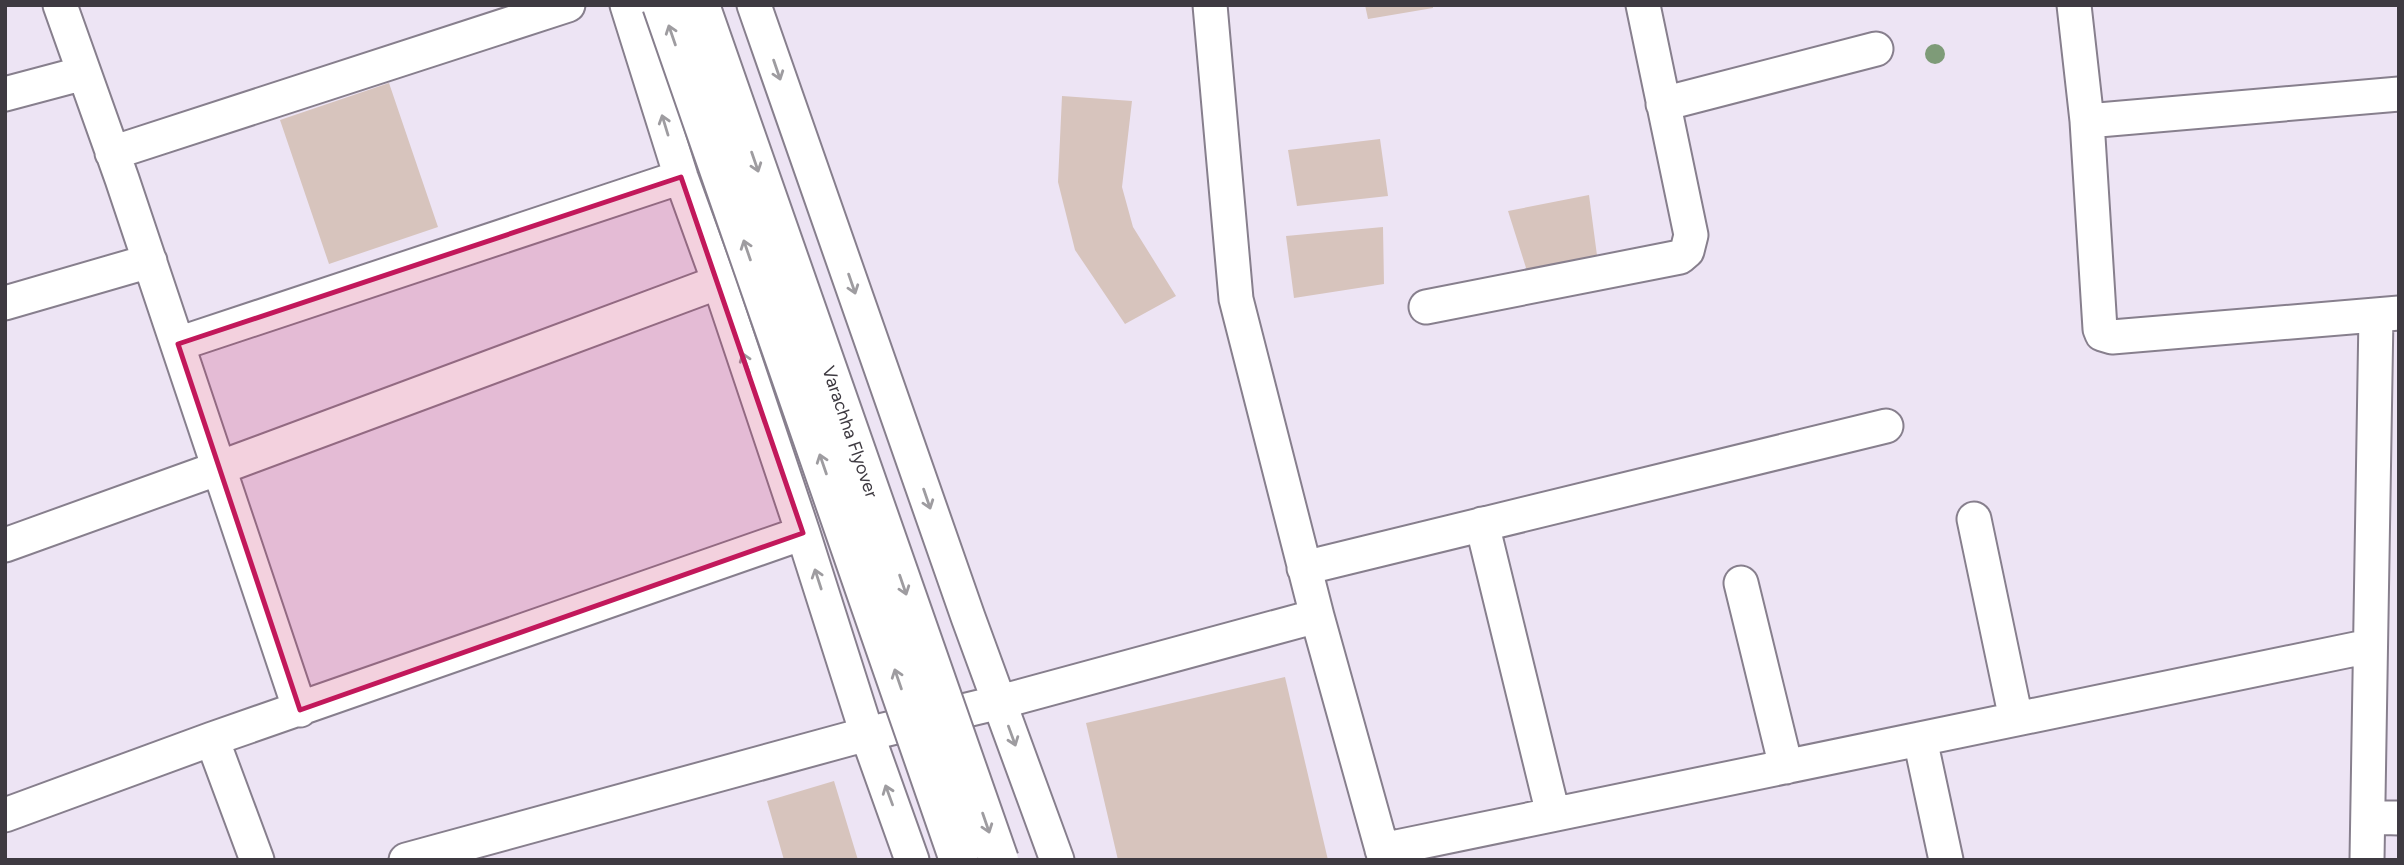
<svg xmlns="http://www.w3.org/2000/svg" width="2404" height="865" font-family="Figtree,sans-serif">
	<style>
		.building { fill: #d7c4bd }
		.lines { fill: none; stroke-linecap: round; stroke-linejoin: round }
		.minor-casing { stroke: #877f8d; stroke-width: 37 }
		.minor { stroke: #fff; stroke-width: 33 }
		.major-bridge-casing { stroke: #877f8d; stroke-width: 42; stroke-linecap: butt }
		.major-bridge { stroke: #fff; stroke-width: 38 }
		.tree { fill: #7e9b78 }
		.oneway { stroke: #9e9ca0 }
		.marked { fill: #c2185b; fill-opacity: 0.2; stroke: #c2185b; stroke-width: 5; stroke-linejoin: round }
		.labels { text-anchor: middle; stroke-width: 6; stroke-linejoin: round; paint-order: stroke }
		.street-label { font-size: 18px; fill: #3e3a41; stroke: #fff }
	</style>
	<rect width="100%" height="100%" fill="#ede4f4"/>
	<path class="building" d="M1365 5H1433V8L1368 19Z
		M389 83 438 227 329 264 280 120Z
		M1062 96 1132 101 1122 187 1133 227 1176 296 1125 324 1075 250 1058 182Z
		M1380 139 1388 196 1297 206 1288 150Z
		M1589 195 1598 263 1528 274 1508 211Z
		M1383 227 1384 284 1294 298 1286 236Z
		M1285 677 1328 860H1118L1086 723Z
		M834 781 858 860H784L767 801Z"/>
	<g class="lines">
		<g class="minor-casing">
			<path id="minor" d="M60 5 122 179 300 710
				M627 5 681 177 719 282 803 533 867 734 912 860
				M754 5 968 617 1057 860
				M1210 5 1236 299 1317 616 1385 860
				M2074 5 2087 121 2100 329 2102 334 2112 337 2399 313
				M5 94 84 73
				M1663 104 1876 49
				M2087 121 2399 94
				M112 153 568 5
				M5 303 150 261
				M1426 307 1680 257 1687 251 1691 235 1643 5
				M178 344 681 177
				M1974 519 2016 719
				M1482 524 1553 814
				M5 545 219 468 719 282
				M1304 568 1886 426
				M1741 583 1786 767
				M212 739 257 860
				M1920 739 1946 860
				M5 815 212 739 803 533
				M2368 817 2399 818
				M1382 850 2370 646
				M406 860 867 734 1000 702 1317 616
				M2367 860 2376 315"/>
		</g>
		<use href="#minor" class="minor"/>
		<g class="major-bridge-casing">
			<path id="major-bridge" d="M662 5 959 860
				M700 5 999 860"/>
		</g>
		<use href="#major-bridge" class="major-bridge"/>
	</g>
	<circle class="tree" cx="1935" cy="54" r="10"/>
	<defs><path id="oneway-shaft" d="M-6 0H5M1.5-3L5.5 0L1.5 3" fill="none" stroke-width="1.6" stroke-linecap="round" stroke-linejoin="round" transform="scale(1.75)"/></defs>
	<g class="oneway">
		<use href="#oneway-shaft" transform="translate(672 35) rotate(-109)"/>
		<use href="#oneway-shaft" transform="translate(777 70) rotate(71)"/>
		<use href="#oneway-shaft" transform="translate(665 125) rotate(-107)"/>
		<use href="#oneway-shaft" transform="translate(755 162) rotate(71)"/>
		<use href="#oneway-shaft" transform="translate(747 250) rotate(-109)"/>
		<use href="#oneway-shaft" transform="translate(852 284) rotate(71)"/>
		<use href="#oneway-shaft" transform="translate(746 363) rotate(-109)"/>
		<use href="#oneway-shaft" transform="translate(823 464) rotate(-109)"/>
		<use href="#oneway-shaft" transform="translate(927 499) rotate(71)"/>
		<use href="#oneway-shaft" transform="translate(818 579) rotate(-108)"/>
		<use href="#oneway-shaft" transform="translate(903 585) rotate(71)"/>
		<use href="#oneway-shaft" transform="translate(898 679) rotate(-109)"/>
		<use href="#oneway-shaft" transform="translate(1012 736) rotate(70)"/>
		<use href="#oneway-shaft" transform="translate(889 795) rotate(-110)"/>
		<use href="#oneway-shaft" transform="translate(986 823) rotate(71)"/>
	</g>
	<path class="marked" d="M681 177 803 533 300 710 178 344Z"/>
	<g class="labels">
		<g class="street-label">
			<text transform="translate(850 432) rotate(71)" y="6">Varachha Flyover</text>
		</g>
	</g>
	<rect width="2404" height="865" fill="none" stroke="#3e3a41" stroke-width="14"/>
</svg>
